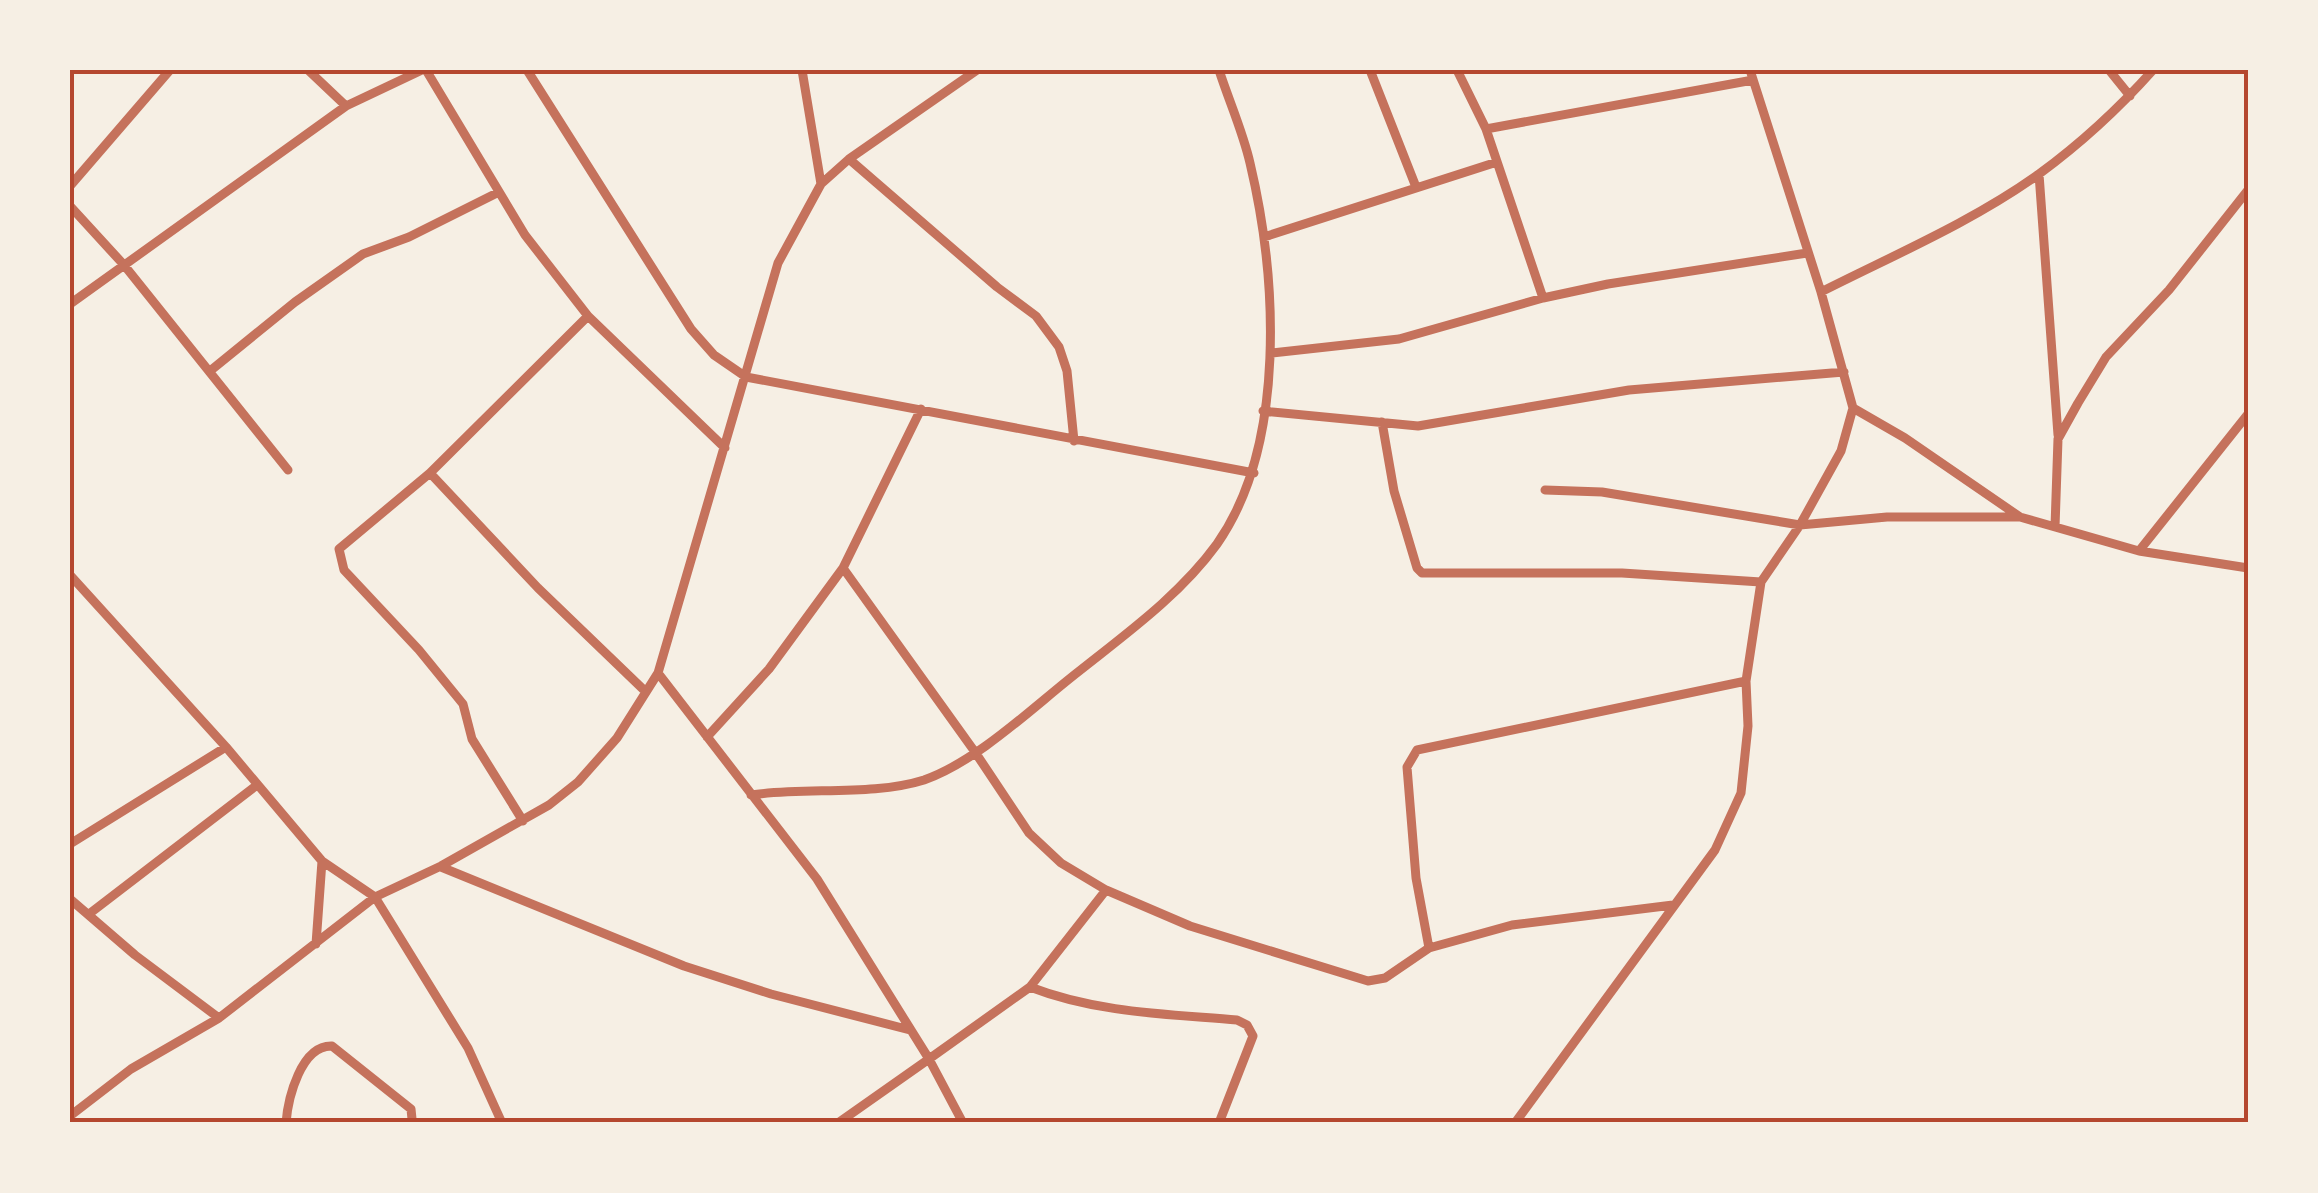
<svg xmlns="http://www.w3.org/2000/svg" width="2318" height="1193" font-family="Jost,sans-serif">
	<style>
		.lines { fill: none; stroke-linecap: round; stroke-linejoin: round }
		.minor { stroke: #c5725c; stroke-width: 9 }
		.neatline { fill: none; stroke: #b5482f; stroke-width: 4 }
	</style>
	<rect width="100%" height="100%" fill="#f6efe4"/>
	<g class="lines">
		<path class="minor" d="M308 70 346 106
			M426 70 525 235 588 316 725 448
			M527 70 691 329 714 355 746 377 1254 473
			M802 70 821 184
			M1370 70 1416 187
			M1457 70 1486 129 1543 298
			M2109 70 2130 96
			M1486 129 1753 80
			M849 159 997 287 1036 316 1059 347 1067 371 1074 441
			M2039 174 2058 435
			M70 186 170 70
			M70 206 124 265 288 470
			M1264 237 1497 162
			M1821 292C1894 255 1972 222 2039 174 2080 144 2120 107 2153 70
			M70 304 346 106 422 70
			M1272 353 1399 339 1543 298 1608 284 1807 253
			M210 371 295 302 363 254 409 237 499 192
			M1853 408 1905 438 2020 517 2139 551 2248 568
			M1263 411 1418 426 1629 390 1844 372
			M1382 422 1394 491 1417 568 1422 573H1622L1761 582
			M430 473 538 588 646 692
			M1545 490 1602 492 1800 525 1887 517H2020
			M2055 527 2058 439 2078 403 2106 357 2169 290 2248 190
			M2139 551 2248 414
			M843 568 975 752 1029 833 1061 863 1106 890 1190 926 1368 981 1385 978 1429 948 1512 925 1673 905
			M70 575 226 747 322 861 375 897 468 1048 502 1123
			M658 673 817 879 929 1059 838 1123
			M707 737 769 669 843 568 921 409
			M751 795C805 787 874 796 924 780 978 761 1033 707 1078 672 1127 633 1180 595 1217 544 1287 444 1277 277 1250 163 1243 132 1229 101 1219 70
			M523 821 472 739 463 704 419 650 344 570 339 549 430 473 588 316
			M70 844 226 747
			M441 867 684 966 771 994 910 1030
			M70 899 135 955 219 1018
			M89 914 257 785
			M316 944 322 861
			M1429 948 1416 878 1407 767 1417 750 1746 681
			M1030 987C1097 1013 1167 1014 1237 1020L1247 1025 1253 1036 1219 1123
			M70 1116 131 1069 219 1018 375 897 441 866 549 805 578 782 617 738 658 673 778 263 821 184 849 159 977 70
			M286 1123C288 1098 301 1045 332 1046L411 1109 412 1119 408 1123
			M963 1123 929 1059 1030 987 1106 890
			M1515 1123 1715 850 1741 793 1748 726 1746 681 1761 582 1800 525 1841 451 1853 408 1821 292 1750 70"/>
	</g>
	<rect width="2318" height="1193" fill="none" stroke="#f6efe4" stroke-width="145"/>
	<rect x="72" y="72" width="2174" height="1048" class="neatline"/>
</svg>
